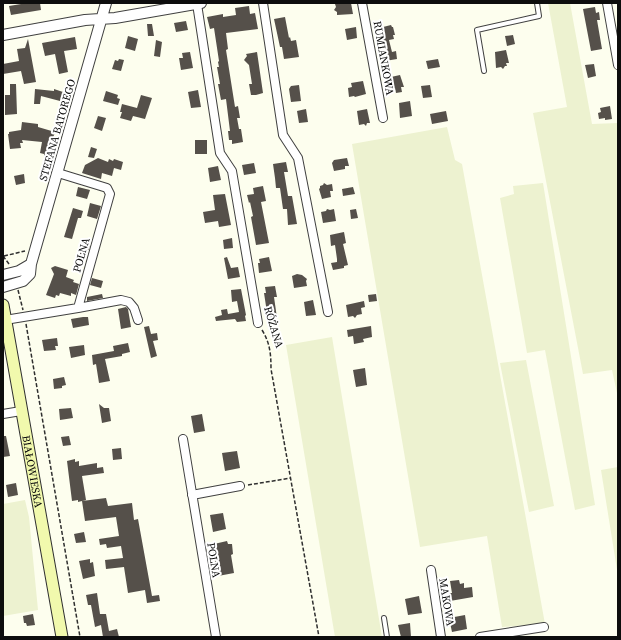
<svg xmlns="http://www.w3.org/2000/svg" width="621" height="640" font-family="'Source Serif 4',serif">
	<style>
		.farmland { fill: #edf2d0 }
		.building { fill: #55504a }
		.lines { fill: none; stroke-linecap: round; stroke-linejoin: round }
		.service-casing { stroke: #404040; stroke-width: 6 }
		.minor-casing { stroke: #404040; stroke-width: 10 }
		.tertiary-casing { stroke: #404040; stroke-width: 12 }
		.secondary-casing { stroke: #2f2f2f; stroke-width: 13 }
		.path { stroke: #2f2f2f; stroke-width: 1.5; stroke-dasharray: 4 2; stroke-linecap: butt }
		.service { stroke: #fff; stroke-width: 4 }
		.minor { stroke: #fff; stroke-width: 8 }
		.tertiary { stroke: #fff; stroke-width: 10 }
		.secondary { stroke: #f1f9ad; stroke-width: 11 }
		.labels { text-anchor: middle; stroke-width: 4; stroke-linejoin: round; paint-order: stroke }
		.street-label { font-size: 11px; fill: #0d0d0d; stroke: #fff }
	</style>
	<rect width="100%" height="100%" fill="#fdfeee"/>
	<path class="farmland" d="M548 3H570L592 124 618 123V393H617L612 370 583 374 533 113 567 107Z
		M447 127 455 160 462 164 545 624 502 627 487 536 420 547 352 144Z
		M543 183 595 505 575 510 545 350 527 353 500 198 514 194 513 186Z
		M332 337 382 637H335L286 345Z
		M526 360 554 506 529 512 500 363Z
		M618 467V576L601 470Z
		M25 500 29 517 38 610 3 616V504Z"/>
	<path class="building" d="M27 3H40L41 10 11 15 9 6Z
		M340 3H351L353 14 337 15V12L334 10 336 7 335 4Z
		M249 6 250 14 255 13 258 29 226 33 228 49 226 50 235 107 238 106 240 118H237L239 129H241L243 142 232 144V140H229L228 131H230L226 99 221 100 218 84H220L217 67H219L218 62 219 61 214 28 210 29 207 17 223 14V17L236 15 235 8Z
		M595 7 596 13 599 12 600 20H597L602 49 591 51 583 9Z
		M285 17 289 38 290 37 291 41 296 40 299 57 284 59 282 47H280L274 19Z
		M186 21 188 30 176 32 174 23Z
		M147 24H152L154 36H148Z
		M391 25 392 27H393L395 35H393L394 39 389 40 392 52 396 51 397 59 385 61 383 51 385 50 380 29 383 28V27Z
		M356 27 357 38 347 40 345 29Z
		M513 35 515 44 507 46 505 36Z
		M128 36 138 39 135 51 125 48Z
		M75 37 77 49 64 51 68 72 59 74 55 54 45 56 42 43Z
		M28 39 36 82 24 84 21 71 3 74V64L19 61 17 49 25 48Z
		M156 40 162 42 160 57 154 56Z
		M506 50 509 63H506L507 66H505L503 69 501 67 496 68 495 52Z
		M190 52 193 68 181 70 179 58H183L182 53Z
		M257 52 263 93 256 95H251L249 84H252L249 65 244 60 247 56 246 54Z
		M119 59 124 60 121 71 112 69 115 60 118 61Z
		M438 59 440 67 428 69 426 61Z
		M594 64 596 76 588 78 585 65Z
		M400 75 404 87H401L402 92 396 93 395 88 392 89 388 87 390 84 389 81 392 80 391 77Z
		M363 81 366 94 355 97 354 96 349 97 348 88 352 87 351 83Z
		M10 84H16L17 114 5 115V95H10Z
		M299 85 301 101 291 102 289 89 291 86Z
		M430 85 432 97 423 98 421 86Z
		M35 89 54 91V89L63 92 60 101 41 96 40 104H34Z
		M198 90 201 107 191 108 188 92Z
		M106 91 118 95 117 98 120 99 118 105 103 101Z
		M141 95 152 98 145 119 133 116 131 121 120 118 122 112H120L122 104 137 108Z
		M410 101 412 116 400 118 399 103Z
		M610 106 612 119 605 120V118L599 119 598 113 601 112 600 108Z
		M306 109 308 122 299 123 297 111Z
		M367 109 370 123H367L366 126 364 124 359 125 357 111Z
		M446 111 448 121 432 124 430 114Z
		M98 116 106 118 102 131 94 128Z
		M22 122 38 124V127L55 132 50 147 53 148 50 158 44 156V154L40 153 42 142 22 140 23 143H20L21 148 10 149 8 134H9V132L21 130Z
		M195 140H207V154H195Z
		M91 147 97 149 94 158 88 157Z
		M98 158 108 162 109 159 113 161 114 159 123 162 121 170 114 168 112 176 102 173 101 179 82 173 85 165Z
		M347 158 349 166H345V169L334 171 332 163 334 160Z
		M286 162 288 172H284L288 196H292L297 224 288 225 287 209H283L280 188H276L275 178 273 164Z
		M254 163 256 173 244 175 242 165Z
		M218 166 221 180 210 182 208 168Z
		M24 174 25 183 16 185 14 176Z
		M324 183 327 185 332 184 333 191H330L331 197 322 199 319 189 320 188V186L323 185Z
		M263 186 266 201 261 202 269 243 256 245 251 217 253 216 250 202 249 203 247 195 254 194 253 188Z
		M78 187 90 190 87 199 76 196Z
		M353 187 355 194 343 196 342 189Z
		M225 194 231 225 219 227 218 221 205 223 203 212 215 210 213 195Z
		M90 203 101 206 97 219 87 216Z
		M73 208 83 211 81 218H78L72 239 64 237Z
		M327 209 330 210 334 209 336 221 323 223 321 212 326 211Z
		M356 209 358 218 351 219 350 210Z
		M344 232 346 243 343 244 348 265 344 266V268L333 270 331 263 337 262V259L335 245 331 246 330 235Z
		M232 238 233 248 224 249 223 240Z
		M83 244 90 246 84 260 78 259Z
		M227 257 231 268 238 267 240 277 228 279 224 258Z
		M269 257 272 271 259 273 258 263H260L259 259Z
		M55 266 68 270 66 277 74 280 73 282 79 284 76 295 71 293V296L60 293 59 296 56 295 55 298 46 295 54 274 51 268Z
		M297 274 302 275 307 279 306 281 307 286 294 288 292 276Z
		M92 278 103 281 101 288 90 285Z
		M275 286 277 297H274L277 318 268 319 264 293H266L265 287Z
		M241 289 246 315 245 316 246 321 237 322 235 319 216 321 215 317 222 315 221 310 227 309 228 314 239 312 237 301 232 302 231 290Z
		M102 294 103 298 87 301V297Z
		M376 294 377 301 369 302 368 295Z
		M313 300 316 315 306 316 304 302Z
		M364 301 365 307 361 308 362 314 357 315 355 318 353 316 348 317 346 305Z
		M126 307 128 309 131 327 121 329 118 309Z
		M83 317H88L89 325 73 328 71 319Z
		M149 326 151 334 157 333 158 340 153 341 157 356 151 358 144 327Z
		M371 326 372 337 363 339 364 342 354 344 353 336 348 337 347 330Z
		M57 338 58 346H55L56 350 44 351 42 340Z
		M128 343 130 352 122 354V356L105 359 110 381 99 383 96 364 93 365 92 355 114 351 113 346Z
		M84 345 85 355 71 358 69 347Z
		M365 368 367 385 356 387 353 370Z
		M64 377 66 385 62 386V388L54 389 53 379Z
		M99 404 104 408H109L111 421 102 423Z
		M71 408 73 418 60 420 59 409Z
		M202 414 205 431 194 433 191 416Z
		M3 436H6L10 456 3 457Z
		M69 436 71 445 63 446 61 437Z
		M121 448 122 459 113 460 112 449Z
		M237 451 240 468 225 471 222 453Z
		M75 459V462L79 461V466L97 463V468L103 467 104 473 82 476 86 500 78 502V500L72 501 67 461Z
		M16 483 18 495 8 497 6 485Z
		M106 498 108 506 132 503 134 520 138 519 152 596 159 595 160 601 147 603 145 590 128 593 124 567 106 569 105 560 123 558 121 546 107 548 106 544 100 545 99 539 119 536 116 517 85 521 82 501Z
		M223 513 226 529 213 532 210 515Z
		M84 532 86 542 76 543 74 534Z
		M227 541 228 544H232L233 554 231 555 234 573 218 576 213 552H215L214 544Z
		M90 559V563L93 562 95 576 83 579 79 561Z
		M459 580 460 584 464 583V588L472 587 473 597 450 601 449 593H452L450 581Z
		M97 593 100 614H106L109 631 117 629 119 637H103L101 625 95 627 91 605H88L86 595Z
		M419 596 422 613 408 615 405 599Z
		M33 614 35 625 27 626 26 623H24L23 616Z
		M465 615 467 629 452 632 449 618Z
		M410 623 411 637H401L398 625Z"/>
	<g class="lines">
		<g class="service-casing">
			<path id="service" d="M484 71 477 30 539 16 537 3
				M384 618 387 637"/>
		</g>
		<g class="minor-casing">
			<path id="minor" d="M263 3 283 135 298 158 328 312
				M362 3 383 118
				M607 3 618 65
				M197 4 220 153 232 171 258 323
				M78 308 121 300 129 302 134 308 138 320
				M5 320 78 308 110 194 107 188 58 173
				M3 414 21 411
				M183 439 216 637
				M192 495 240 486
				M431 570 441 637
				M480 637 544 627"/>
		</g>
		<g class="tertiary-casing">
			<path id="tertiary" d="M3 35 85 20 115 18 201 3
				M3 275 19 271 31 264
				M3 287 23 281 30 274 31 264 106 3"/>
		</g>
		<g class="secondary-casing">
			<g id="secondary">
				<path id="s1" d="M3 305 62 637"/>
			</g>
		</g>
		<path class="path" d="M3 256 9 264
			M4 256 25 251
			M18 290 23 310
			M26 324 80 637
			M262 330C270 343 271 354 271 369L319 637
			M248 485 291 478"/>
		<use href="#service" class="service"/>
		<use href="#minor" class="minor"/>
		<use href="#tertiary" class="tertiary"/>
		<use href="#secondary" class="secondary"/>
	</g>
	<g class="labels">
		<g class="street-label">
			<text transform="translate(384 58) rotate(80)" y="4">RUMIANKOWA</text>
			<text transform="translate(57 130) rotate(-74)" y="4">STEFANA BATOREGO</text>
			<text transform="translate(81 255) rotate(-74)" y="4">POLNA</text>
			<text transform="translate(274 327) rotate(73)" y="4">RÓŻANA</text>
			<text dy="4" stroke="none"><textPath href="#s1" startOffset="169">BIAŁOWIESKA</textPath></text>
			<text transform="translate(214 560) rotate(81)" y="4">POLNA</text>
			<text transform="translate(447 602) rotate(81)" y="4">MAKOWA</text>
		</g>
	</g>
	<rect width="621" height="640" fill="none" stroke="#0d0d0d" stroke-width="8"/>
</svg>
